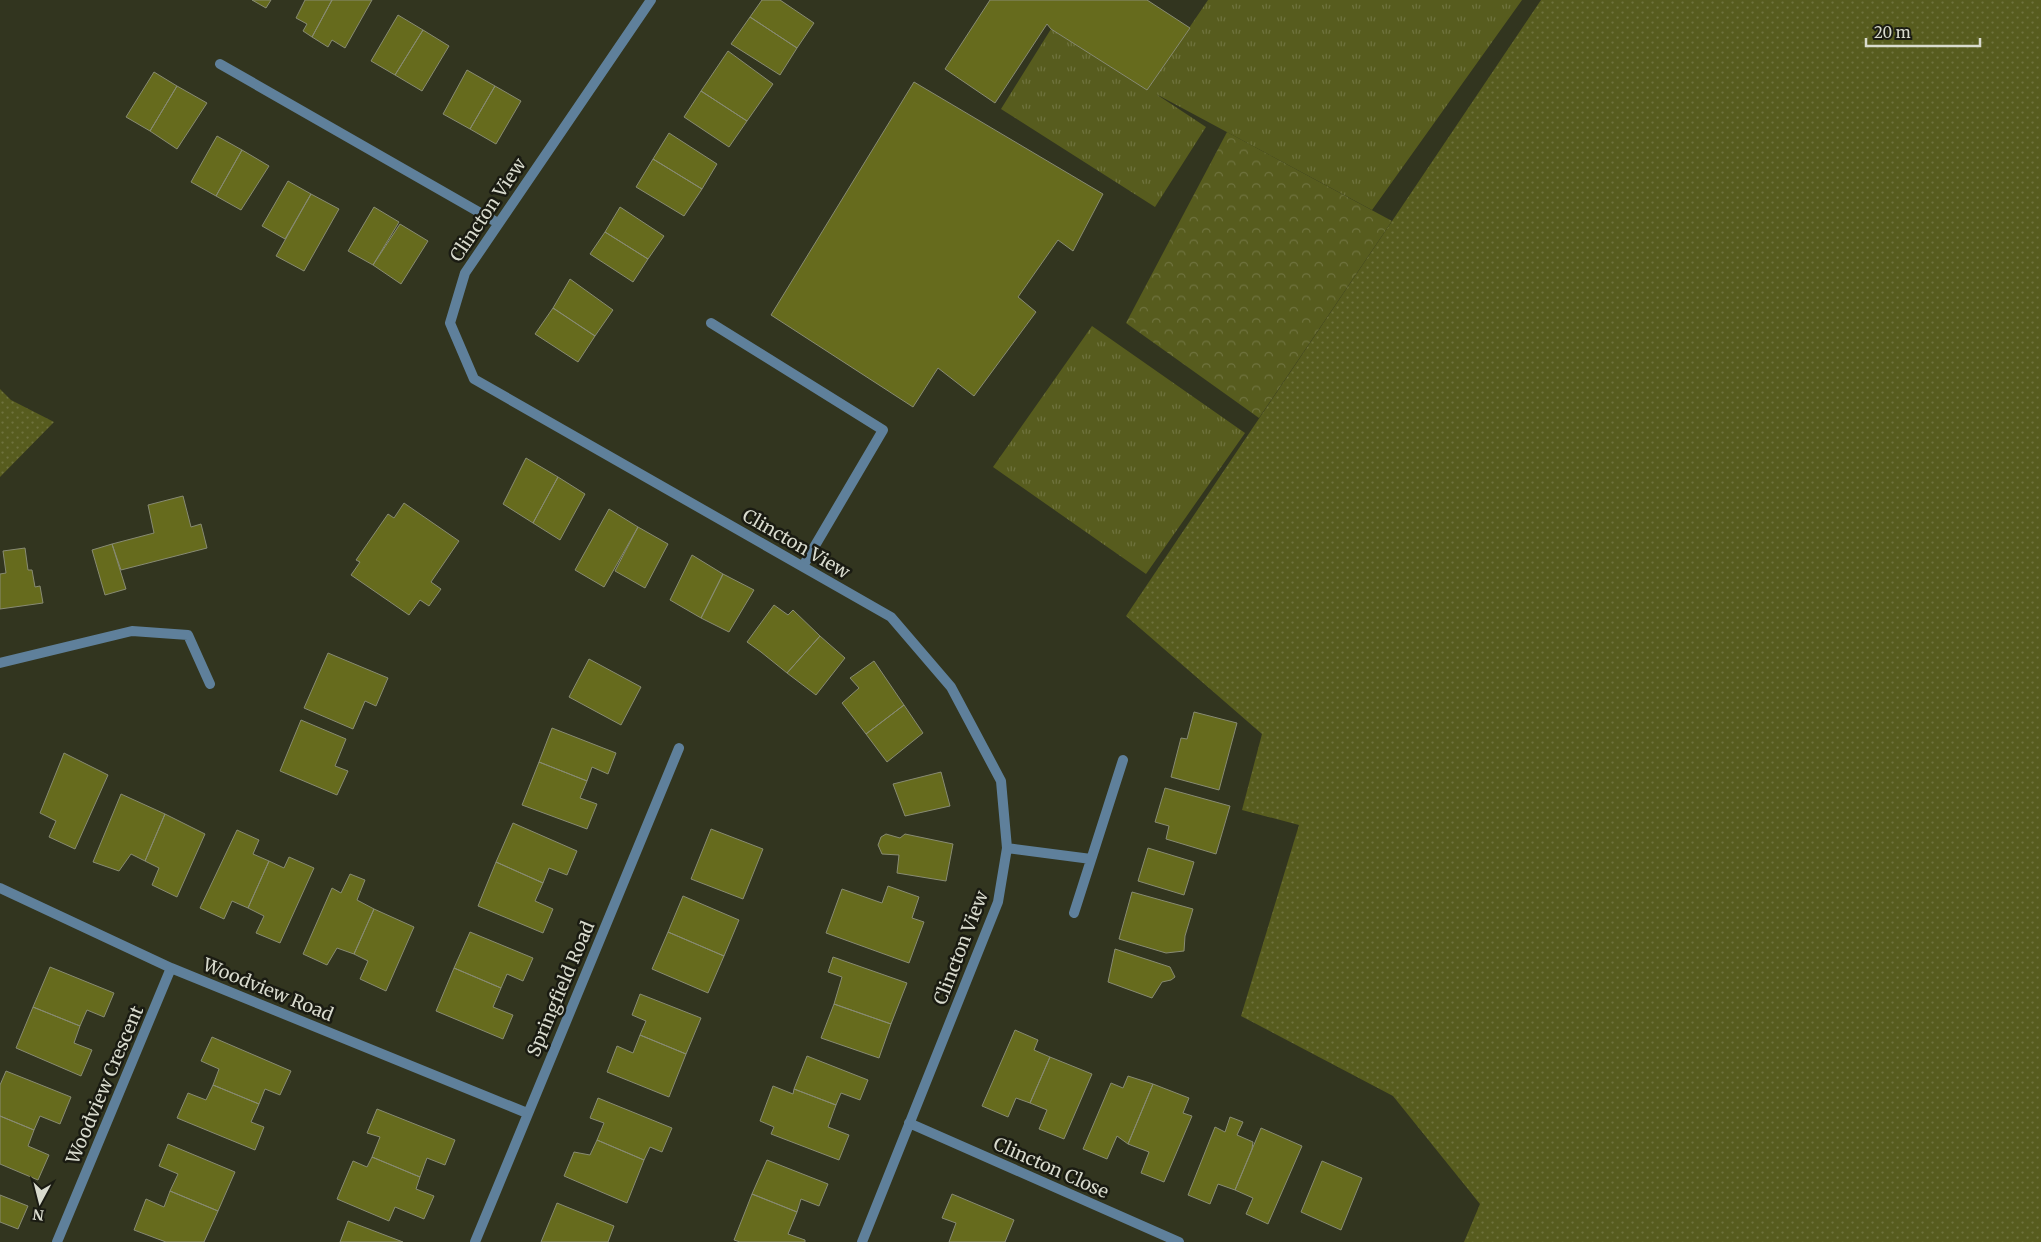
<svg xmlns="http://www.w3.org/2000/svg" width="2041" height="1242" font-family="Merriweather,serif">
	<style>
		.grass { fill: url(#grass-dots) }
		.forest { fill: url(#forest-crowns) }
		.park { fill: url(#park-tufts) }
		.building { fill: #666b1d; stroke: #888b73 }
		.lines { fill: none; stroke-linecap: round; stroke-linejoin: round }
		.lane { stroke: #5f809b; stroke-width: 10 }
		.street { stroke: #5f809b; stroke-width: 10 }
		.labels { text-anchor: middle; stroke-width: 5; stroke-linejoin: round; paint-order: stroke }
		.street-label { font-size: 18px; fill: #d9dbce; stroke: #1a1b12 }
	</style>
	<defs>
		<pattern id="grass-dots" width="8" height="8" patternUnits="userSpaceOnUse" patternTransform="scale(1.25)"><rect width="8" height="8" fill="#575c1e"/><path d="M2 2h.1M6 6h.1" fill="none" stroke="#6f733e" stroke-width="1.8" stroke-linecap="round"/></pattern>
		<pattern id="forest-crowns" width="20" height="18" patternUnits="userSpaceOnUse" patternTransform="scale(1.25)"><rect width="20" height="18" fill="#575c1e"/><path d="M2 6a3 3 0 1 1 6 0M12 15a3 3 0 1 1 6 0" fill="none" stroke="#6f733e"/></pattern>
		<pattern id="park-tufts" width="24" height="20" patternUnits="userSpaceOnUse" patternTransform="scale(1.25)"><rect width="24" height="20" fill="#575c1e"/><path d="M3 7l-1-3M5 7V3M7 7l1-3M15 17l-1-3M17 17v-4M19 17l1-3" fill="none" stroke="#6f733e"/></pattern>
	</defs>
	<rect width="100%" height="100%" fill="#32351f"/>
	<path class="grass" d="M1541 0H2041V1242H1464L1480 1204 1393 1096 1241 1016 1299 825 1242 810 1262 734 1126 616Z
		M0 389 11 400 54 422 0 477Z"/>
	<path class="forest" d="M1227 132 1392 221 1259 418 1126 323Z"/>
	<path class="park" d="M1208 0H1522L1372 210 1156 94 1206 127 1155 207 1001 109 1051 29 1147 90Z
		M1092 326 1245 433 1146 574 993 467Z"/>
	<path class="building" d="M252 0H271L266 8Z
		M305 0H332L312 37 303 31 307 24 296 18Z
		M332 0H372L345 48 332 40 328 47 312 37Z
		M762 0H780L814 23 797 48 750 17Z
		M990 0H1147L1190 28 1147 90 1051 29 1047 24 995 103 945 69Z
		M398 15 423 30 395 75 371 61Z
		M750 17 797 48 780 75 731 44Z
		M423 30 449 46 422 91 395 75Z
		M728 51 773 84 747 121 701 91Z
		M467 70 495 86 470 129 443 114Z
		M154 72 177 86 150 131 126 117Z
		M914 82 1103 194 1073 251 1058 240 1018 297 1036 312 974 396 938 368 913 407 771 315Z
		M177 86 207 103 177 149 150 131Z
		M495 86 521 101 496 144 470 129Z
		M701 91 747 121 729 147 684 117Z
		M669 133 717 164 702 189 653 159Z
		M217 136 242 150 216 196 191 182Z
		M242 150 269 166 241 210 216 196Z
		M653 159 702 189 684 216 636 187Z
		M288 181 311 194 285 239 262 226Z
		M311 194 339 209 304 271 276 256Z
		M374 207 399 222 373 265 348 251Z
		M620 207 664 236 648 259 605 232Z
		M400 224 428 241 401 284 373 265Z
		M605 232 648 259 633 282 590 254Z
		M570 279 613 310 595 336 553 308Z
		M553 308 595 336 578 362 535 334Z
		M526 458 558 477 533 523 503 504Z
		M558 477 585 494 560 540 533 523Z
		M183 496 191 527 201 524 207 548 121 570 112 544 154 533 148 505Z
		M404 503 459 541 431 582 441 589 429 606 420 600 409 615 351 575 360 562 356 560 388 514 394 518Z
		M609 509 638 527 604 587 575 570Z
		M638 527 668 544 645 588 615 571Z
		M112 544 126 589 105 595 92 550Z
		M25 548 28 570H32L35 587 40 586 43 603 0 609V574L6 573 3 551Z
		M692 555 723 574 701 618 670 600Z
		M723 574 754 590 729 632 701 618Z
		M774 605 788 615 793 610 820 636 787 673 761 652 747 642Z
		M820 636 845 658 816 695 787 673Z
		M328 653 388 678 376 706 365 701 353 729 304 708Z
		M589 659 641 687 621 725 569 697Z
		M874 661 904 705 866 734 842 703 859 688 850 678Z
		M904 705 923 733 887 762 866 734Z
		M1194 712 1237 723 1219 790 1171 777 1181 738 1187 739Z
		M301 720 346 739 335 766 348 771 337 795 280 771Z
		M552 728 616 753 608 774 592 767 587 781 539 762Z
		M64 753 108 775 75 849 49 837 56 821 40 813Z
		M539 762 587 781 580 798 597 804 587 829 522 805Z
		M941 772 950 806 905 816 893 784Z
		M1165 788 1230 806 1216 854 1166 839 1169 826 1155 822Z
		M121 794 165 814 145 861 131 854 119 871 93 862Z
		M165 814 205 834 177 897 152 885 159 868 145 861Z
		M513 823 577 851 567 875 549 868 543 883 496 862Z
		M711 829 763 849 743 899 691 879Z
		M237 830 259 840 253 854 269 861 248 908 232 901 224 919 200 908Z
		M886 834 900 838 905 834 953 844 946 881 897 873 899 855 882 854 878 845 881 837Z
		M1148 848 1194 862 1184 895 1138 881Z
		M289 857 314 868 280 943 256 933 264 916 248 908 269 861 284 868Z
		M496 862 543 883 535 901 553 909 543 933 478 906Z
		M350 874 365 880 357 900 374 909 354 954 337 948 327 965 303 954 332 888 341 893Z
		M888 886 919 897 912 918 924 922 909 963 826 933 842 889 882 903Z
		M1132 892 1193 909 1185 936 1184 951 1166 953 1119 939Z
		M683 896 739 920 724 956 668 932Z
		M374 909 414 927 386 991 360 979 368 961 354 954Z
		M470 932 533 958 523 981 507 974 501 988 454 968Z
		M668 932 724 956 708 993 652 969Z
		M1115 949 1170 967 1175 977 1171 980 1162 982 1152 998 1108 982Z
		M833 957 907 983 891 1024 834 1004 842 977 828 972Z
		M50 967 114 993 104 1017 87 1010 80 1026 33 1007Z
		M454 968 501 988 493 1007 513 1015 503 1039 436 1011Z
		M640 994 701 1018 686 1054 640 1035 646 1021 632 1015Z
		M834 1004 891 1024 879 1058 821 1038Z
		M33 1007 80 1026 74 1043 92 1050 81 1076 16 1048Z
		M1015 1030 1038 1040 1034 1050 1050 1057 1030 1103 1016 1098 1008 1117 982 1106Z
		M640 1035 686 1054 669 1097 607 1072 617 1046 633 1053Z
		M212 1037 291 1071 280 1095 265 1089 259 1104 213 1085 219 1069 201 1061Z
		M807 1056 868 1080 860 1100 841 1093 836 1105 794 1089Z
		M1050 1057 1092 1074 1064 1139 1039 1129 1047 1110 1030 1103Z
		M6 1071 71 1097 60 1124 40 1116 34 1130 0 1116V1085Z
		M1128 1076 1153 1084 1128 1144 1117 1136 1107 1159 1083 1149 1111 1083 1123 1088Z
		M1153 1084 1189 1098 1183 1113 1192 1116 1164 1182 1141 1173 1149 1152 1128 1144Z
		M213 1085 259 1104 251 1122 264 1127 255 1150 177 1118 188 1093 206 1100Z
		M773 1086 793 1094 794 1089 836 1105 828 1127 849 1135 839 1160 771 1134 774 1127 760 1121Z
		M598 1098 672 1128 662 1152 650 1147 644 1160 597 1140 604 1123 590 1118Z
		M377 1109 455 1140 445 1165 427 1158 420 1177 372 1157 380 1137 367 1133Z
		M0 1116 34 1130 28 1146 49 1155 38 1180 0 1164Z
		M1230 1117 1243 1122 1237 1135 1253 1142 1252 1149 1235 1190 1218 1184 1210 1204 1188 1195 1215 1127 1225 1132Z
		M1261 1128 1302 1146 1268 1224 1246 1214 1253 1198 1235 1190Z
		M597 1140 644 1160 627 1203 564 1176 574 1152 590 1155Z
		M168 1144 235 1172 218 1211 170 1191 178 1174 159 1166Z
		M372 1157 420 1177 416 1189 434 1196 424 1219 395 1207 389 1221 337 1199 353 1161 367 1167Z
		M767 1160 828 1184 819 1206 801 1199 797 1212 752 1194Z
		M1322 1161 1362 1178 1341 1230 1301 1212Z
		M170 1191 218 1211 204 1242H166L134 1230 146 1199 164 1207Z
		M752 1194 797 1212 788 1234 805 1240V1242H740L734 1240Z
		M952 1194 1014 1220 1005 1242H949L956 1223 942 1218Z
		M0 1195 28 1206 18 1229 0 1222Z
		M557 1203 614 1226 608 1242H541Z
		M348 1221 403 1242H340Z"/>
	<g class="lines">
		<path class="lane" d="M711 323 883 430 803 566"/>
		<path class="street" d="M651 0 465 273 450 323 474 379 891 617 951 687 1001 781 1007 848 998 902 862 1242
			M220 64 498 223
			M0 663 132 631 188 635 210 684
			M1007 848 1091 859
			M0 888 171 968 527 1113
			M1074 913 1123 760
			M909 1123 1179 1242
			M57 1242 171 968
			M475 1242 679 748"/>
	</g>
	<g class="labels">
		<g class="street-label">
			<text transform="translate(488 210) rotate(-56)" y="6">Clincton View</text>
			<text transform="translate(796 544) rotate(30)" y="6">Clincton View</text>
			<text transform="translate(961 948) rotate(-69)" y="6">Clincton View</text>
			<text transform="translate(561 989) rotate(-67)" y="6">Springfield Road</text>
			<text transform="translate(268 990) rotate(22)" y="6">Woodview Road</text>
			<text transform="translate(105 1085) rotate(-67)" y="6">Woodview Crescent</text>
			<text transform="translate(1051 1168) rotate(24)" y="6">Clincton Close</text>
		</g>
	</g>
	<g transform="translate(40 1202) rotate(187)" stroke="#1a1b12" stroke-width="4" paint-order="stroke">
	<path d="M0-4L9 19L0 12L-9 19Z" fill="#d9dbce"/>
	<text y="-8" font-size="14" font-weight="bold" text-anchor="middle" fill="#d9dbce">N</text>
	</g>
	<path d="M1866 38v8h114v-8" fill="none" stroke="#d9dbce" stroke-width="2.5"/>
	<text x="1874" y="38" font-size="15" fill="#d9dbce" stroke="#1a1b12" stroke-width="4" paint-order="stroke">20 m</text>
</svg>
